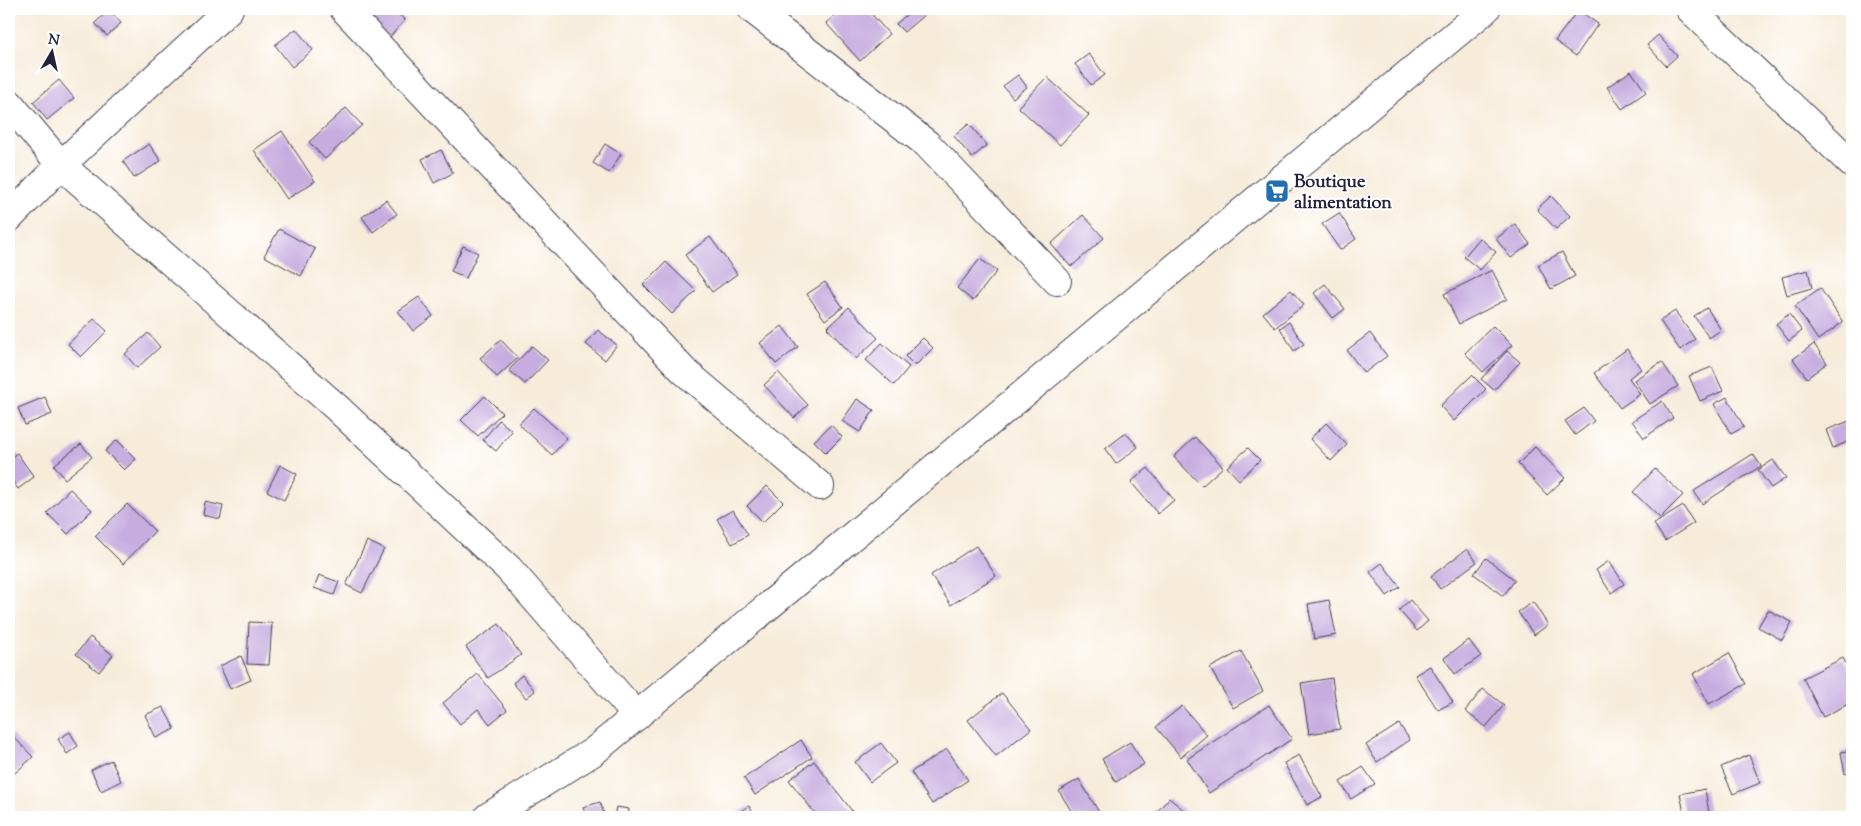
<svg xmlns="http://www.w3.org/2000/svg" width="1861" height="826" font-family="'Sorts Mill Goudy',serif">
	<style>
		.building { fill: #c6acdf }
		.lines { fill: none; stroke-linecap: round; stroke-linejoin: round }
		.street-casing { stroke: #424053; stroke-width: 30 }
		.secondary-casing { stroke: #424053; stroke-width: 30 }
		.street { stroke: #fff; stroke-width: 28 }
		.secondary { stroke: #fff; stroke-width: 28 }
		.labels { text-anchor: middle; stroke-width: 4; stroke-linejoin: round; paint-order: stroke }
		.poi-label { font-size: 18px; font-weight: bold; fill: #22223b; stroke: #fff; text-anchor: start }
	</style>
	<rect width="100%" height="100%" fill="#fff"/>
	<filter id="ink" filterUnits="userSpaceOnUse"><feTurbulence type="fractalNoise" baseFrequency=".02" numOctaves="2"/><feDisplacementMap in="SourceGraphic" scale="10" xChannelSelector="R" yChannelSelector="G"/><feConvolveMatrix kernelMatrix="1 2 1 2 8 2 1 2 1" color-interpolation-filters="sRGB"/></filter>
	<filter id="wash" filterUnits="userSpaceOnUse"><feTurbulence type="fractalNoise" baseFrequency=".0096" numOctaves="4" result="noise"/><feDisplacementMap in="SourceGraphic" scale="20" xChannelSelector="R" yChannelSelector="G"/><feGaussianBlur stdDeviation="1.12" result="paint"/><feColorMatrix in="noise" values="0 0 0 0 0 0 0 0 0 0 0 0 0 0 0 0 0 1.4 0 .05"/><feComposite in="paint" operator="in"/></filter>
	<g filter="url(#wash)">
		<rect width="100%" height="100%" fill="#f7ecda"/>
		<g id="blocks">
			<path class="building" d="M367 9H393L405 20 389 38 361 14Z
				M842 9H867L889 34 860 61 826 23Z
				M913 9H918L924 15 904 32 896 24Z
				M109 10 121 23 107 36 95 23Z
				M1578 10 1598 24 1576 56 1555 41Z
				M296 29 313 50 292 67 275 45Z
				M1658 35 1677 56 1666 66 1647 45Z
				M1089 54 1105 75 1091 85 1075 64Z
				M1631 71 1646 92 1622 109 1607 87Z
				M1018 75 1027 87 1013 98 1003 86Z
				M1047 77 1089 115 1060 145 1018 107Z
				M59 80 74 98 47 120 33 102Z
				M346 108 362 125 325 159 309 142Z
				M969 124 987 145 972 158 954 136Z
				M282 131 315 181 287 199 254 150Z
				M149 144 161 161 134 178 123 161Z
				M605 144 621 154 609 173 593 163Z
				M441 150 453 173 434 183 422 159Z
				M1551 196 1570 216 1556 229 1537 209Z
				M386 200 397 214 373 232 362 217Z
				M1339 213 1356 239 1340 250 1322 224Z
				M1083 215 1104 238 1071 267 1051 244Z
				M1515 224 1530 244 1511 258 1496 239Z
				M279 229 315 249 301 276 264 256Z
				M710 237 737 274 712 292 685 255Z
				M1480 238 1496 252 1480 270 1464 257Z
				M463 246 478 253 466 278 451 271Z
				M1562 252 1575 276 1551 289 1538 265Z
				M980 259 997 271 973 301 957 288Z
				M666 262 696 291 672 314 643 285Z
				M1492 270 1507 299 1459 324 1444 294Z
				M1808 270 1812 288 1787 295 1782 277Z
				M825 282 843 307 825 320 807 294Z
				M1325 284 1345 309 1333 318 1314 293Z
				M1820 288 1843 322 1818 340 1795 306Z
				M1291 290 1304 305 1275 328 1263 313Z
				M419 297 433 316 413 331 398 311Z
				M849 307 878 338 856 359 827 328Z
				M1707 308 1721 330 1709 338 1694 316Z
				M1675 311 1695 339 1680 350 1660 321Z
				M1789 314 1802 331 1789 341 1776 324Z
				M94 319 107 331 81 357 68 344Z
				M1289 322 1304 344 1294 351 1280 328Z
				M782 326 798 347 776 364 760 343Z
				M1493 326 1512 345 1483 372 1465 353Z
				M598 330 617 345 605 360 586 344Z
				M148 333 160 347 137 368 125 354Z
				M1370 333 1387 356 1364 373 1347 350Z
				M923 338 933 348 915 366 905 356Z
				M501 340 518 358 497 377 480 358Z
				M882 343 909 367 894 385 866 360Z
				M1814 344 1827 363 1807 378 1793 359Z
				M532 346 548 360 525 384 509 370Z
				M1627 349 1641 369 1629 378 1640 394 1620 408 1594 373Z
				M1507 351 1520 362 1494 390 1481 379Z
				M1662 362 1678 386 1650 404 1634 380Z
				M1712 367 1723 391 1700 401 1689 376Z
				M778 372 808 405 794 418 764 385Z
				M1472 375 1486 389 1454 421 1440 406Z
				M485 396 502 413 478 436 461 420Z
				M45 397 52 414 25 425 18 408Z
				M1727 397 1744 427 1731 434 1714 404Z
				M857 399 874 410 860 432 842 421Z
				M1662 401 1673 418 1644 438 1632 421Z
				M534 408 567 438 552 455 519 424Z
				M1584 408 1594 421 1575 435 1565 421Z
				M499 420 512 431 496 451 483 440Z
				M1852 420V440L1833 448 1826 430Z
				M1326 423 1347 445 1331 461 1310 439Z
				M831 425 842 437 826 453 814 441Z
				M1126 433 1138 447 1116 464 1105 449Z
				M1195 437 1223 467 1202 486 1174 457Z
				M117 440 136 459 124 470 105 451Z
				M81 444 92 457 65 479 54 465Z
				M1535 447 1565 478 1547 495 1518 464Z
				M1248 448 1260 460 1239 480 1227 467Z
				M17 453 34 477 18 489 9 476V459Z
				M1753 454 1761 466 1702 504 1694 491Z
				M1773 460 1786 478 1771 488 1758 470Z
				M280 465 297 474 284 500 267 491Z
				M1148 468 1174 500 1158 514 1131 482Z
				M1655 469 1683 495 1660 518 1633 492Z
				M767 486 783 502 763 522 747 506Z
				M70 489 92 510 68 534 47 513Z
				M205 502 223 506 220 519 203 515Z
				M127 504 155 531 123 564 95 536Z
				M1683 506 1694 523 1665 541 1654 524Z
				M733 510 748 535 732 544 717 519Z
				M367 541 384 549 362 593 346 585Z
				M976 546 996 576 951 605 931 575Z
				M1467 549 1477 562 1440 589 1431 576Z
				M1486 558 1515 580 1503 596 1474 574Z
				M1609 561 1624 584 1611 593 1596 570Z
				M1382 563 1400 587 1387 596 1370 572Z
				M319 575 339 582 334 595 314 588Z
				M1329 600 1336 635 1314 639 1308 604Z
				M1410 600 1428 621 1417 631 1399 610Z
				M1533 602 1548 625 1534 635 1518 612Z
				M1768 610 1792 622 1782 640 1758 627Z
				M249 622 272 623 269 665 247 664Z
				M499 624 521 655 488 678 466 647Z
				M90 637 113 655 99 672 76 654Z
				M1469 640 1481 656 1455 674 1444 658Z
				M1241 651 1263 691 1233 708 1210 668Z
				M1729 653 1746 684 1709 704 1693 674Z
				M241 656 251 680 230 689 220 666Z
				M1843 658 1852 676V702L1823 717 1803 678Z
				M1430 666 1453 702 1438 710 1415 675Z
				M478 674 507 710 490 724 478 709 460 724 443 703Z
				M522 675 535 691 526 698 513 683Z
				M1332 678 1340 729 1309 734 1301 683Z
				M1483 689 1504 705 1486 727 1465 711Z
				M1002 693 1031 729 996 756 968 720Z
				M1269 705 1292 739 1209 793 1187 759Z
				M1182 706 1207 735 1181 757 1156 727Z
				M163 707 175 729 156 738 145 715Z
				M1399 724 1410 740 1377 762 1366 745Z
				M9 732 33 757 15 773 9 766Z
				M70 732 78 746 67 754 58 739Z
				M801 740 812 757 755 795 744 778Z
				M1130 742 1144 764 1116 782 1102 759Z
				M881 743 896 763 870 782 855 762Z
				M947 749 968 780 932 804 911 772Z
				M1852 750V773L1845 774 1841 752Z
				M1299 755 1322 797 1307 805 1284 763Z
				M1749 755 1760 783 1733 794 1721 767Z
				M111 760 121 781 101 791 91 770Z
				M814 761 852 811 844 817H818L789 780Z
				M1363 767 1375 784 1351 799 1340 782Z
				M1079 779 1102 817H1075L1059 791Z
				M1705 789 1709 813 1685 817 1680 794Z
				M1169 798 1191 816 1190 817H1160L1156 813Z
				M600 802 605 817H586L583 807Z
				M749 806 756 817H730Z
				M616 807 629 809 628 817H614Z"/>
		</g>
	</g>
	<g filter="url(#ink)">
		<use href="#blocks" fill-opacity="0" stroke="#424053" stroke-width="1"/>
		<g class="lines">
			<g class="street-casing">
				<path id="street" d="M344 9 683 370 820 486
					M752 9 927 144 1057 281
					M1690 9 1852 164
					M9 103 61 165 336 407 509 569 637 716
					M9 218 61 165 229 9"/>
			</g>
			<g class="secondary-casing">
				<path id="secondary" d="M488 817 593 752 1486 9"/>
			</g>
			<use href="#street" class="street"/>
			<use href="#secondary" class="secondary"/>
		</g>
	</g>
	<defs>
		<g id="supermarket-square" transform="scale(1.25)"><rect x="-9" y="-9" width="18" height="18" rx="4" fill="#1f6fb2" stroke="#fff"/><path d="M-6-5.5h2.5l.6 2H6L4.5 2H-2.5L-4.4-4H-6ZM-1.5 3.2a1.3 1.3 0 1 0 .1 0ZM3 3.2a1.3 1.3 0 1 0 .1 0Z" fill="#fff"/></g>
	</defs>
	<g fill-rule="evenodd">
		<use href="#supermarket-square" x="1277" y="191"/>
	</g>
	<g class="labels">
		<g class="poi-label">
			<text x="1294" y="187">Boutique<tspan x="1294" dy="21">alimentation</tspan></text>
		</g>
	</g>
	<rect width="1861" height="826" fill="none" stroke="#fff" stroke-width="30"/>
	<g transform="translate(52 52) rotate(9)" stroke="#ffffff" stroke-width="4" paint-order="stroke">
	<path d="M0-4L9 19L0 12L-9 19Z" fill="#22223b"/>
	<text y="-8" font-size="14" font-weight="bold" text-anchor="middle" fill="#22223b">N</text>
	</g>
</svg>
